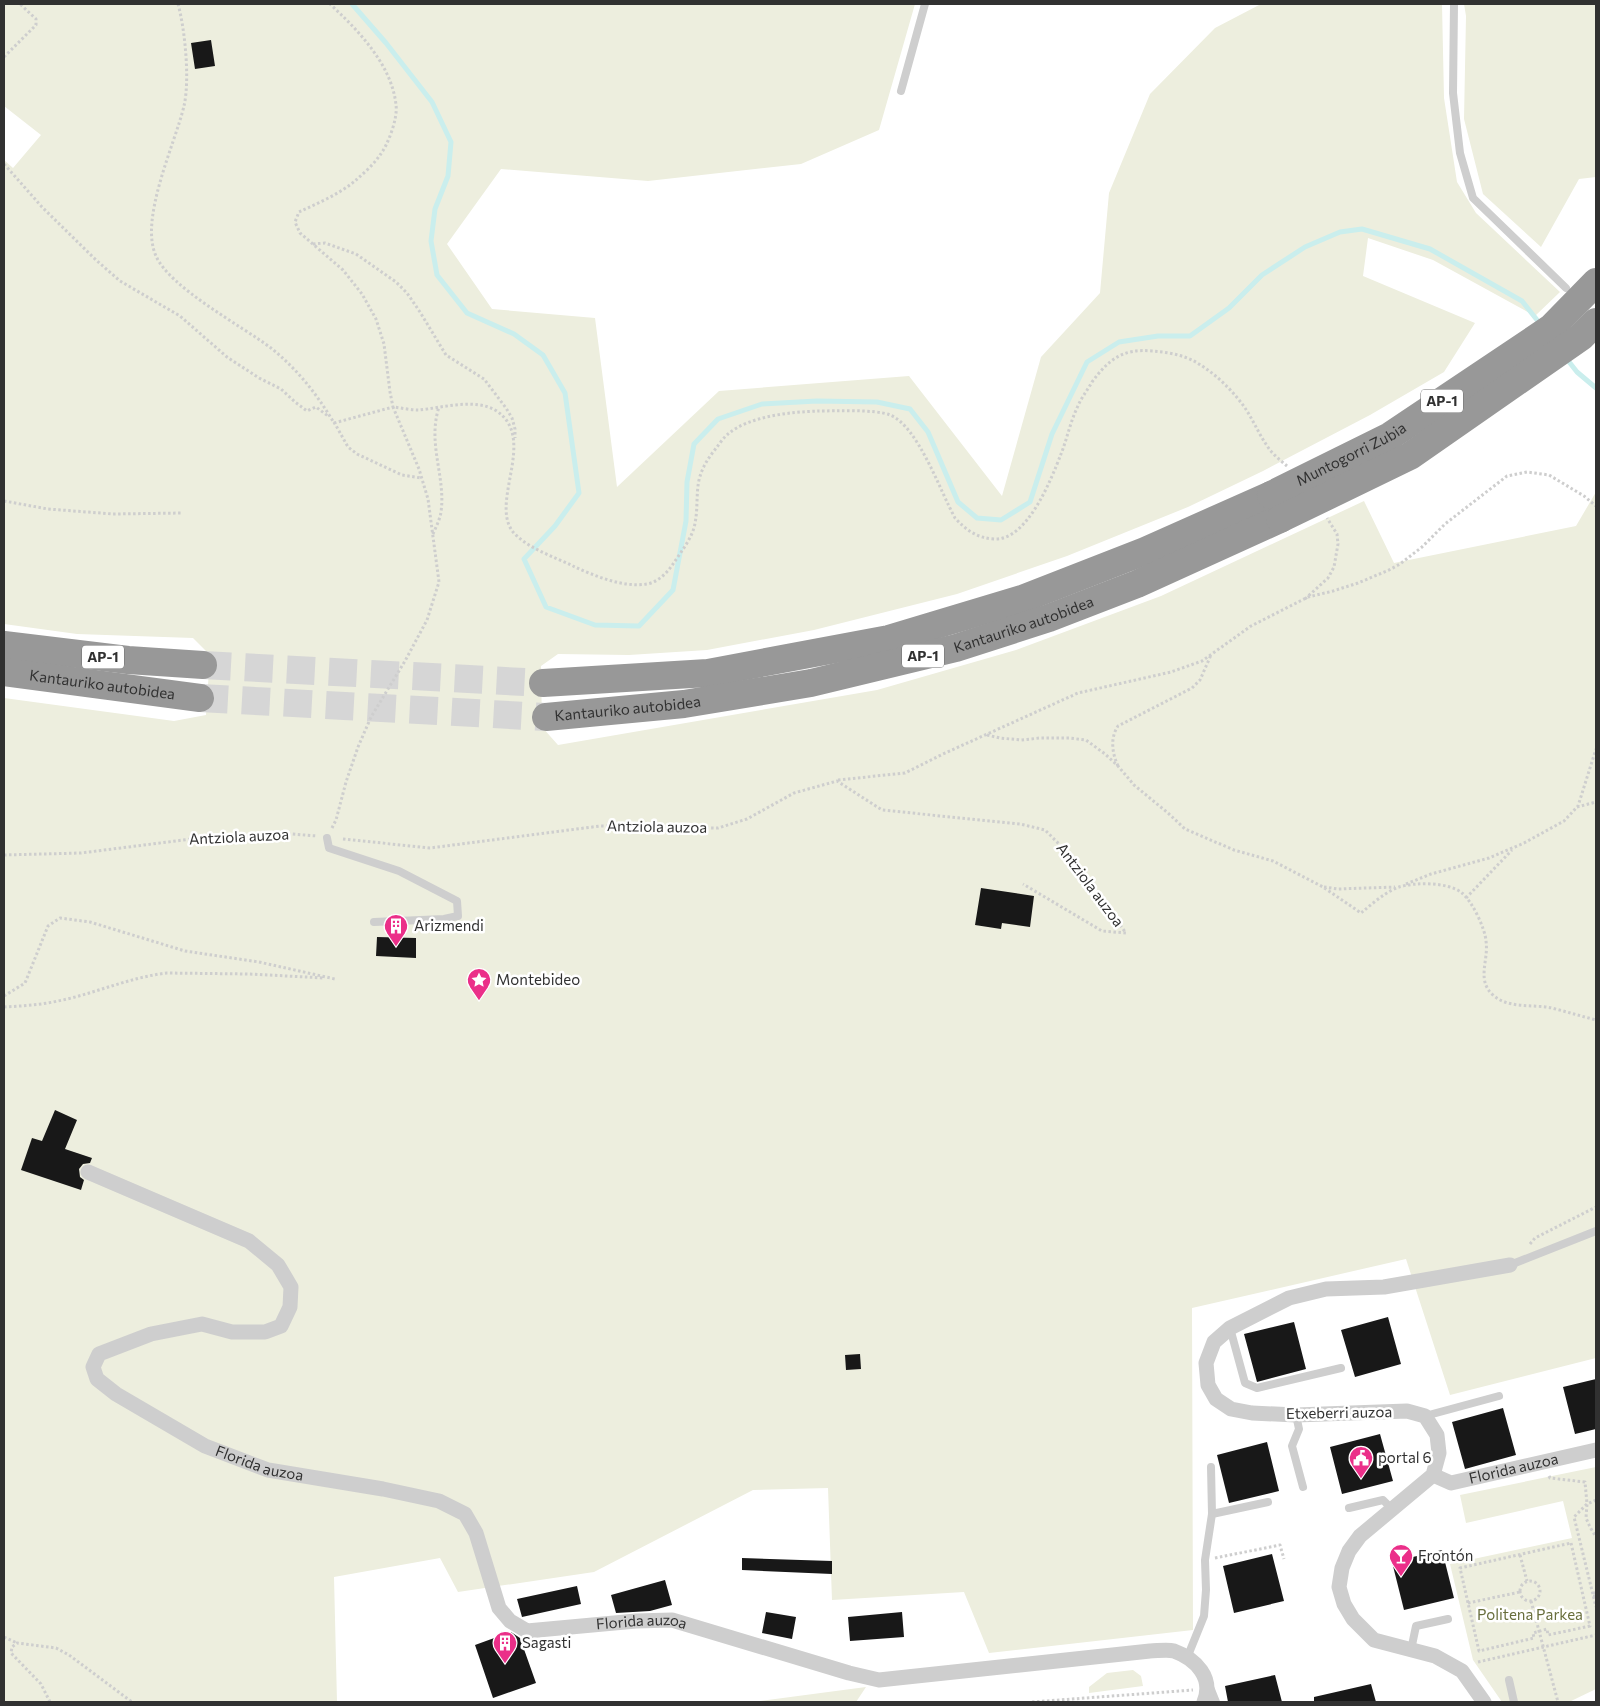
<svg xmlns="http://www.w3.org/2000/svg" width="1600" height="1706" font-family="Commissioner,sans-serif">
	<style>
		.green { fill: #edeede }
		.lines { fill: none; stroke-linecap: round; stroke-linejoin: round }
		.stream { stroke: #caeeed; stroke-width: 5 }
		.building { fill: #181818 }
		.highway-tunnel { stroke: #d6d6d6; stroke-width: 28; stroke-dasharray: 28 14; stroke-linecap: butt }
		.path { stroke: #cecece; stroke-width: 3; stroke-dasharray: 2.5 2.5; stroke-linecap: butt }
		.lane { stroke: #cecece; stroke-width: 8 }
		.street { stroke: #cecece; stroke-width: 15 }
		.highway { stroke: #989898; stroke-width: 28 }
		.highway-bridge { stroke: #989898; stroke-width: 28 }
		.labels { text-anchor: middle; stroke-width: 5; stroke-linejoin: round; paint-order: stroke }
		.shield { fill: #fff; stroke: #6f6f6f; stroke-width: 1 }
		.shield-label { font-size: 14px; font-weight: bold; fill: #313131 }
		.street-label { font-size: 15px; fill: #313131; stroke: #fff }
		.poi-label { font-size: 15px; fill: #313131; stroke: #fff; text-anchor: start }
		.park-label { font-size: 15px; fill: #686e3c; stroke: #fff }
	</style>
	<rect width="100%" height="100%" fill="#fff"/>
	<path class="green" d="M4 4H915L879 130 801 164 648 181 501 169 447 244 492 309 595 318 617 487 719 391 909 376 1002 496 1041 357 1100 293 1109 193 1150 94 1215 28 1261 4H1442L1444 98 1457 182 1476 213 1560 292 1535 316 1433 260 1368 238 1363 276 1475 323 1444 372 1370 415 1263 471 1188 507 1067 556 957 594 814 630 707 650 629 655 558 654 541 666 542 727 558 745 877 690 1016 650 1161 596 1364 501 1394 563 1576 526 1596 492V1358L1450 1395 1406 1259 1192 1308 1193 1630 989 1653 964 1592 832 1600 828 1488 753 1490 594 1572 458 1592 440 1558 334 1577 337 1702H4V698L174 721 206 715 210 655 193 638 77 634 4 624V160L13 168 41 135 4 106Z
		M1464 4H1596V177L1579 179 1541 247 1483 194 1464 119 1466 16Z
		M1596 1467V1689L1569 1702H1502L1473 1660 1450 1564 1572 1538 1563 1501 1466 1523 1460 1495Z
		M1133 1670 1141 1676 1143 1686 1089 1693V1687L1107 1673Z
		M866 1687 856 1702H752Z"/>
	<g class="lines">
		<path class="stream" d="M352 4 386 43 432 102 451 142 448 176 435 209 431 241 437 275 467 313 514 334 543 355 565 393 579 493 555 526 524 559 546 607 595 625 639 626 673 590 686 521 687 482 694 444 718 419 762 404 817 401 877 402 910 409 928 432 958 502 977 518 1001 520 1030 502 1052 434 1087 362 1119 342 1158 336H1190L1229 308 1262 275 1305 247 1340 232 1362 229 1430 249 1522 301 1541 325
			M1566 358 1577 372 1596 388"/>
	</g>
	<path class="building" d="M211 40 215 66 195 69 191 43Z
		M981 888 1034 896 1030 927 1002 923 1001 929 975 925Z
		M377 937 416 938V958L376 956Z
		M55 1110 77 1120 65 1149 92 1158 90 1163 83 1164 79 1169 80 1177 84 1180 81 1190 21 1170 32 1138 42 1141Z
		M1388 1317 1401 1364 1355 1377 1341 1330Z
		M1294 1322 1306 1369 1257 1382 1244 1334Z
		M860 1354 861 1369 846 1370 845 1355Z
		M1596 1379V1429L1575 1434 1563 1387Z
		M1503 1408 1516 1455 1465 1469 1452 1422Z
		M1380 1434 1393 1481 1342 1494 1330 1447Z
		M1267 1442 1279 1491 1229 1503 1217 1455Z
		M1442 1550 1454 1598 1404 1610 1392 1562Z
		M1272 1554 1284 1601 1234 1613 1223 1566Z
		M742 1558 832 1561V1574L742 1570Z
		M665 1580 672 1605 650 1611 616 1613 611 1595Z
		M577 1586 581 1604 522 1617 517 1599Z
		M766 1612 796 1617 792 1639 762 1633Z
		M902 1612 904 1637 850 1641 848 1617Z
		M511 1632 520 1638 536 1683 493 1698 475 1645Z
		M1275 1675 1282 1702H1228L1225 1686Z
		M1371 1684 1376 1702H1314V1697Z"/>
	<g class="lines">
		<path class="highway-tunnel" d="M203 665 543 683
			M200 698 546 717"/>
		<path class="path" d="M178 4C185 29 190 80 184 106 175 144 139 219 156 256 170 288 242 326 271 348 297 369 317 394 334 423L393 407 390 392 384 344 376 319 362 294 343 270 300 233 295 222 299 212C318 203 340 194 356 180 364 173 374 164 380 155 388 145 398 118 396 105 392 65 358 30 330 4
			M4 57 36 25V19L20 4
			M4 164 42 207 96 260 120 281 180 316 227 357 259 378 281 389 295 402 307 411 316 407 328 416
			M313 244 325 243 356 254 396 282 407 293 420 312 446 355 484 379 506 408 512 418 515 429V438
			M334 422 348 447 357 454 402 475 421 478
			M4 501 48 509 113 514 183 513
			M433 534C436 527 440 519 441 512 446 477 427 444 439 407
			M1305 599 1328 578 1334 567 1338 544 1337 534 1327 518
			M987 735 1000 738 1021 740 1040 738H1069L1086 740 1105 754 1118 766 1134 785 1168 813 1185 829 1234 850 1273 861 1323 887 1361 913C1372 904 1385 892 1399 887 1415 882 1449 882 1462 893 1472 901 1485 928 1486 941 1489 960 1476 980 1493 995 1508 1009 1533 1004 1552 1008 1567 1012 1581 1016 1596 1020
			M1118 766C1112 753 1110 738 1118 726L1192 688 1200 680 1211 655
			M838 780 905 773 943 754 1078 693 1171 672 1202 661 1251 626 1308 597 1333 591 1358 583 1389 570 1400 564 1422 547 1445 524 1507 476 1527 472 1549 475 1584 496 1596 506
			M1577 807 1596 802
			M332 828 336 820 346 782 358 747 371 717 405 661 427 620 439 582 428 499 419 469 393 407C402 408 411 410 419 410 441 408 474 398 495 410 541 438 484 508 517 536 532 550 555 557 573 566 595 576 623 588 647 584 658 582 667 573 673 564 681 552 693 537 695 523 698 509 696 494 699 480 702 467 709 457 717 447 720 443 724 437 728 434 749 416 791 412 818 411 835 411 875 409 890 415 918 426 940 491 955 518 966 530 977 538 994 539 1027 541 1051 480 1061 454 1067 439 1070 423 1077 408 1081 398 1087 391 1092 382 1108 360 1123 348 1152 351 1165 352 1179 354 1192 360 1213 371 1234 391 1247 411 1255 424 1261 438 1270 450 1275 456 1281 461 1287 466
			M343 839 430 848 600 826 718 828 747 819 794 793 837 781 882 810 1020 824 1045 830 1066 851 1126 933 1102 931 1023 884
			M4 855 81 853 215 836 279 833 317 836
			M1406 884 1431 874 1489 858 1524 843 1564 821 1578 806 1596 749
			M1324 887 1338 889 1395 887
			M1466 898 1512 850
			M4 996 25 983 48 926 60 918 90 922 185 951 259 962 335 979
			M4 1007C22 1006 40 1005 58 1001 94 994 130 977 167 973L250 974 324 978
			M1530 1244 1535 1238 1596 1207
			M1549 1476 1550 1478 1585 1482 1587 1504 1586 1518 1590 1527 1596 1537
			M1596 1500 1587 1504 1574 1517 1596 1607
			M1571 1543 1590 1626 1548 1635 1547 1629 1533 1633 1534 1638 1479 1651 1460 1568Z
			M1520 1555 1527 1581
			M1215 1558 1280 1545 1284 1559
			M1520 1591a10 10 0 1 1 20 0a10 10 0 1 1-20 0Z
			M1596 1592 1593 1596H1596
			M1531 1601 1558 1702
			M1468 1603 1520 1592
			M4 1637 17 1643
			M1478 1662 1596 1635
			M50 1702 41 1684 11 1653 12 1647 17 1643 56 1648 69 1655 132 1702
			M1032 1702 1193 1690"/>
		<path class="lane" d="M1454 4 1453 93 1460 153 1473 198 1566 288
			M901 91 925 4
			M327 838 329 848 399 871 457 901 458 916 444 919 374 922
			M1510 1265 1596 1231
			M1230 1328 1245 1383 1257 1388 1341 1368
			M1296 1415 1299 1429 1292 1446 1303 1487
			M1425 1416 1499 1396
			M1349 1508 1383 1500 1392 1509
			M1212 1514 1268 1502
			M1411 1650 1416 1626 1448 1619
			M1187 1658 1204 1616 1206 1590 1205 1560 1212 1514 1211 1467
			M1509 1680 1514 1702
			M1210 1687 1216 1702"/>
		<g class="street">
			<path id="s1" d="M88 1172 249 1241 278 1265 291 1287 290 1307 281 1326 265 1332H232L202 1324 151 1334 99 1354 93 1367 97 1379 116 1394 205 1446 268 1470 383 1489 439 1501 465 1514 476 1533 499 1608 510 1621 527 1631 636 1621 672 1620 849 1673 879 1680 1150 1651C1157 1651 1167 1649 1174 1651 1196 1659 1214 1678 1204 1702"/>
			<path id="s2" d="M1433 1475 1451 1483 1596 1450"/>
			<path d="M1484 1702 1462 1671 1435 1656 1374 1640 1353 1619 1344 1604 1339 1587 1342 1568 1349 1551 1360 1536 1433 1475 1439 1453 1437 1435 1425 1416 1407 1411 1296 1415 1252 1413 1231 1409 1216 1399 1208 1385 1206 1363 1214 1342 1230 1328 1289 1298 1326 1289 1384 1287 1510 1265"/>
		</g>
		<g class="highway">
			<path d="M4 645 128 660 203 665"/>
			<path id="s3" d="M4 672 200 698"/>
			<path d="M543 683 708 673 889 639 1022 599 1145 551 1271 495"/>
			<path id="s4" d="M546 717 684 704 811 683 956 648 1049 618 1137 584 1280 519"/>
		</g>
		<g class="highway-bridge">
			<path id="s5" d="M1271 495 1390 436 1551 328 1596 282"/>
			<path d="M1280 519 1410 456 1581 337 1596 322"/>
		</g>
	</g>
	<defs>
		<g id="building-pin" transform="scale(1.25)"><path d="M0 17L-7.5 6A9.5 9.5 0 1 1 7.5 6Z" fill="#eb2f89" stroke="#fff"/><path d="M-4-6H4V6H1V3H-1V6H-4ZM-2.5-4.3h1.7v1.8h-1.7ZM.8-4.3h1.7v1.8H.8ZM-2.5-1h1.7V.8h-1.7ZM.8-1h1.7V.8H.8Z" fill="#fff"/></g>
		<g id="sight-pin" transform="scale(1.25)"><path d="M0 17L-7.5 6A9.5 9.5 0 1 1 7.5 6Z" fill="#eb2f89" stroke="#fff"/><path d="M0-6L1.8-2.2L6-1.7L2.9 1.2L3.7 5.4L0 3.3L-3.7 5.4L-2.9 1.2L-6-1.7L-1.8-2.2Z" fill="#fff"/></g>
		<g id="civic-pin" transform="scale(1.25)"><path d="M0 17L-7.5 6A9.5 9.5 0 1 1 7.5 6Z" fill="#eb2f89" stroke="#fff"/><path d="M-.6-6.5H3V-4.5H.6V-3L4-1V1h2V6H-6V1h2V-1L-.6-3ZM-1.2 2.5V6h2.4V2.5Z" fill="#fff"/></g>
		<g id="bar-pin" transform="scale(1.25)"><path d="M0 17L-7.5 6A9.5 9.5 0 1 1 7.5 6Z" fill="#eb2f89" stroke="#fff"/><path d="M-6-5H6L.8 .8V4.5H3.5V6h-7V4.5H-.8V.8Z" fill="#fff"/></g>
	</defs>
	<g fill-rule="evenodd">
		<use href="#building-pin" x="396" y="926"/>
		<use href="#sight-pin" x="479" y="980"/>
		<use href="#civic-pin" x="1361" y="1458"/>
		<use href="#bar-pin" x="1401" y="1556"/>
		<use href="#building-pin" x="505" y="1643"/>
	</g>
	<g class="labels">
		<g class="shield">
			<rect x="1421" y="389.5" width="42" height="23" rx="4"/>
			<rect x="902" y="644.5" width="42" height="23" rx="4"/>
			<rect x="82" y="645.5" width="42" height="23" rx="4"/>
		</g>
		<g class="shield-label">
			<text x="1442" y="406">AP-1</text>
			<text x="923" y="661">AP-1</text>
			<text x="103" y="662">AP-1</text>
		</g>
		<g class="street-label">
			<text dy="5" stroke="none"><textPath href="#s5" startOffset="90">Muntogorri Zubia</textPath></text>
			<text dy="5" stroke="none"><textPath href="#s4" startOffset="488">Kantauriko autobidea</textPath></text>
			<text dy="5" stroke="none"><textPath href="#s3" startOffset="99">Kantauriko autobidea</textPath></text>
			<text dy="5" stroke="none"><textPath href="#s4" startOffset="82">Kantauriko autobidea</textPath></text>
			<text transform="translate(657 827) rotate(1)" y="5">Antziola auzoa</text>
			<text transform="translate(239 837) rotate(-3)" y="5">Antziola auzoa</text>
			<text transform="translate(1090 885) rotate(53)" y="5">Antziola auzoa</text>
			<text transform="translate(1339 1413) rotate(-1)" y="5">Etxeberri auzoa</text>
			<text dy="5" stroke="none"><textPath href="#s1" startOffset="680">Florida auzoa</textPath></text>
			<text dy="5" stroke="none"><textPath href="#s2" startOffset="84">Florida auzoa</textPath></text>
			<text dy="5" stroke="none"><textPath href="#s1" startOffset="1145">Florida auzoa</textPath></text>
		</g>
		<g class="poi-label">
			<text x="414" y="931">Arizmendi</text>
			<text x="496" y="985">Montebideo</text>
			<text x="1378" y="1463">portal 6</text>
			<text x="1418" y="1561">Frontón</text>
			<text x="522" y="1648">Sagasti</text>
		</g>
		<g class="park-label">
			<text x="1530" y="1620">Politena Parkea</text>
		</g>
	</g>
	<rect width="1600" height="1706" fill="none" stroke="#313131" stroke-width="10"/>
</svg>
